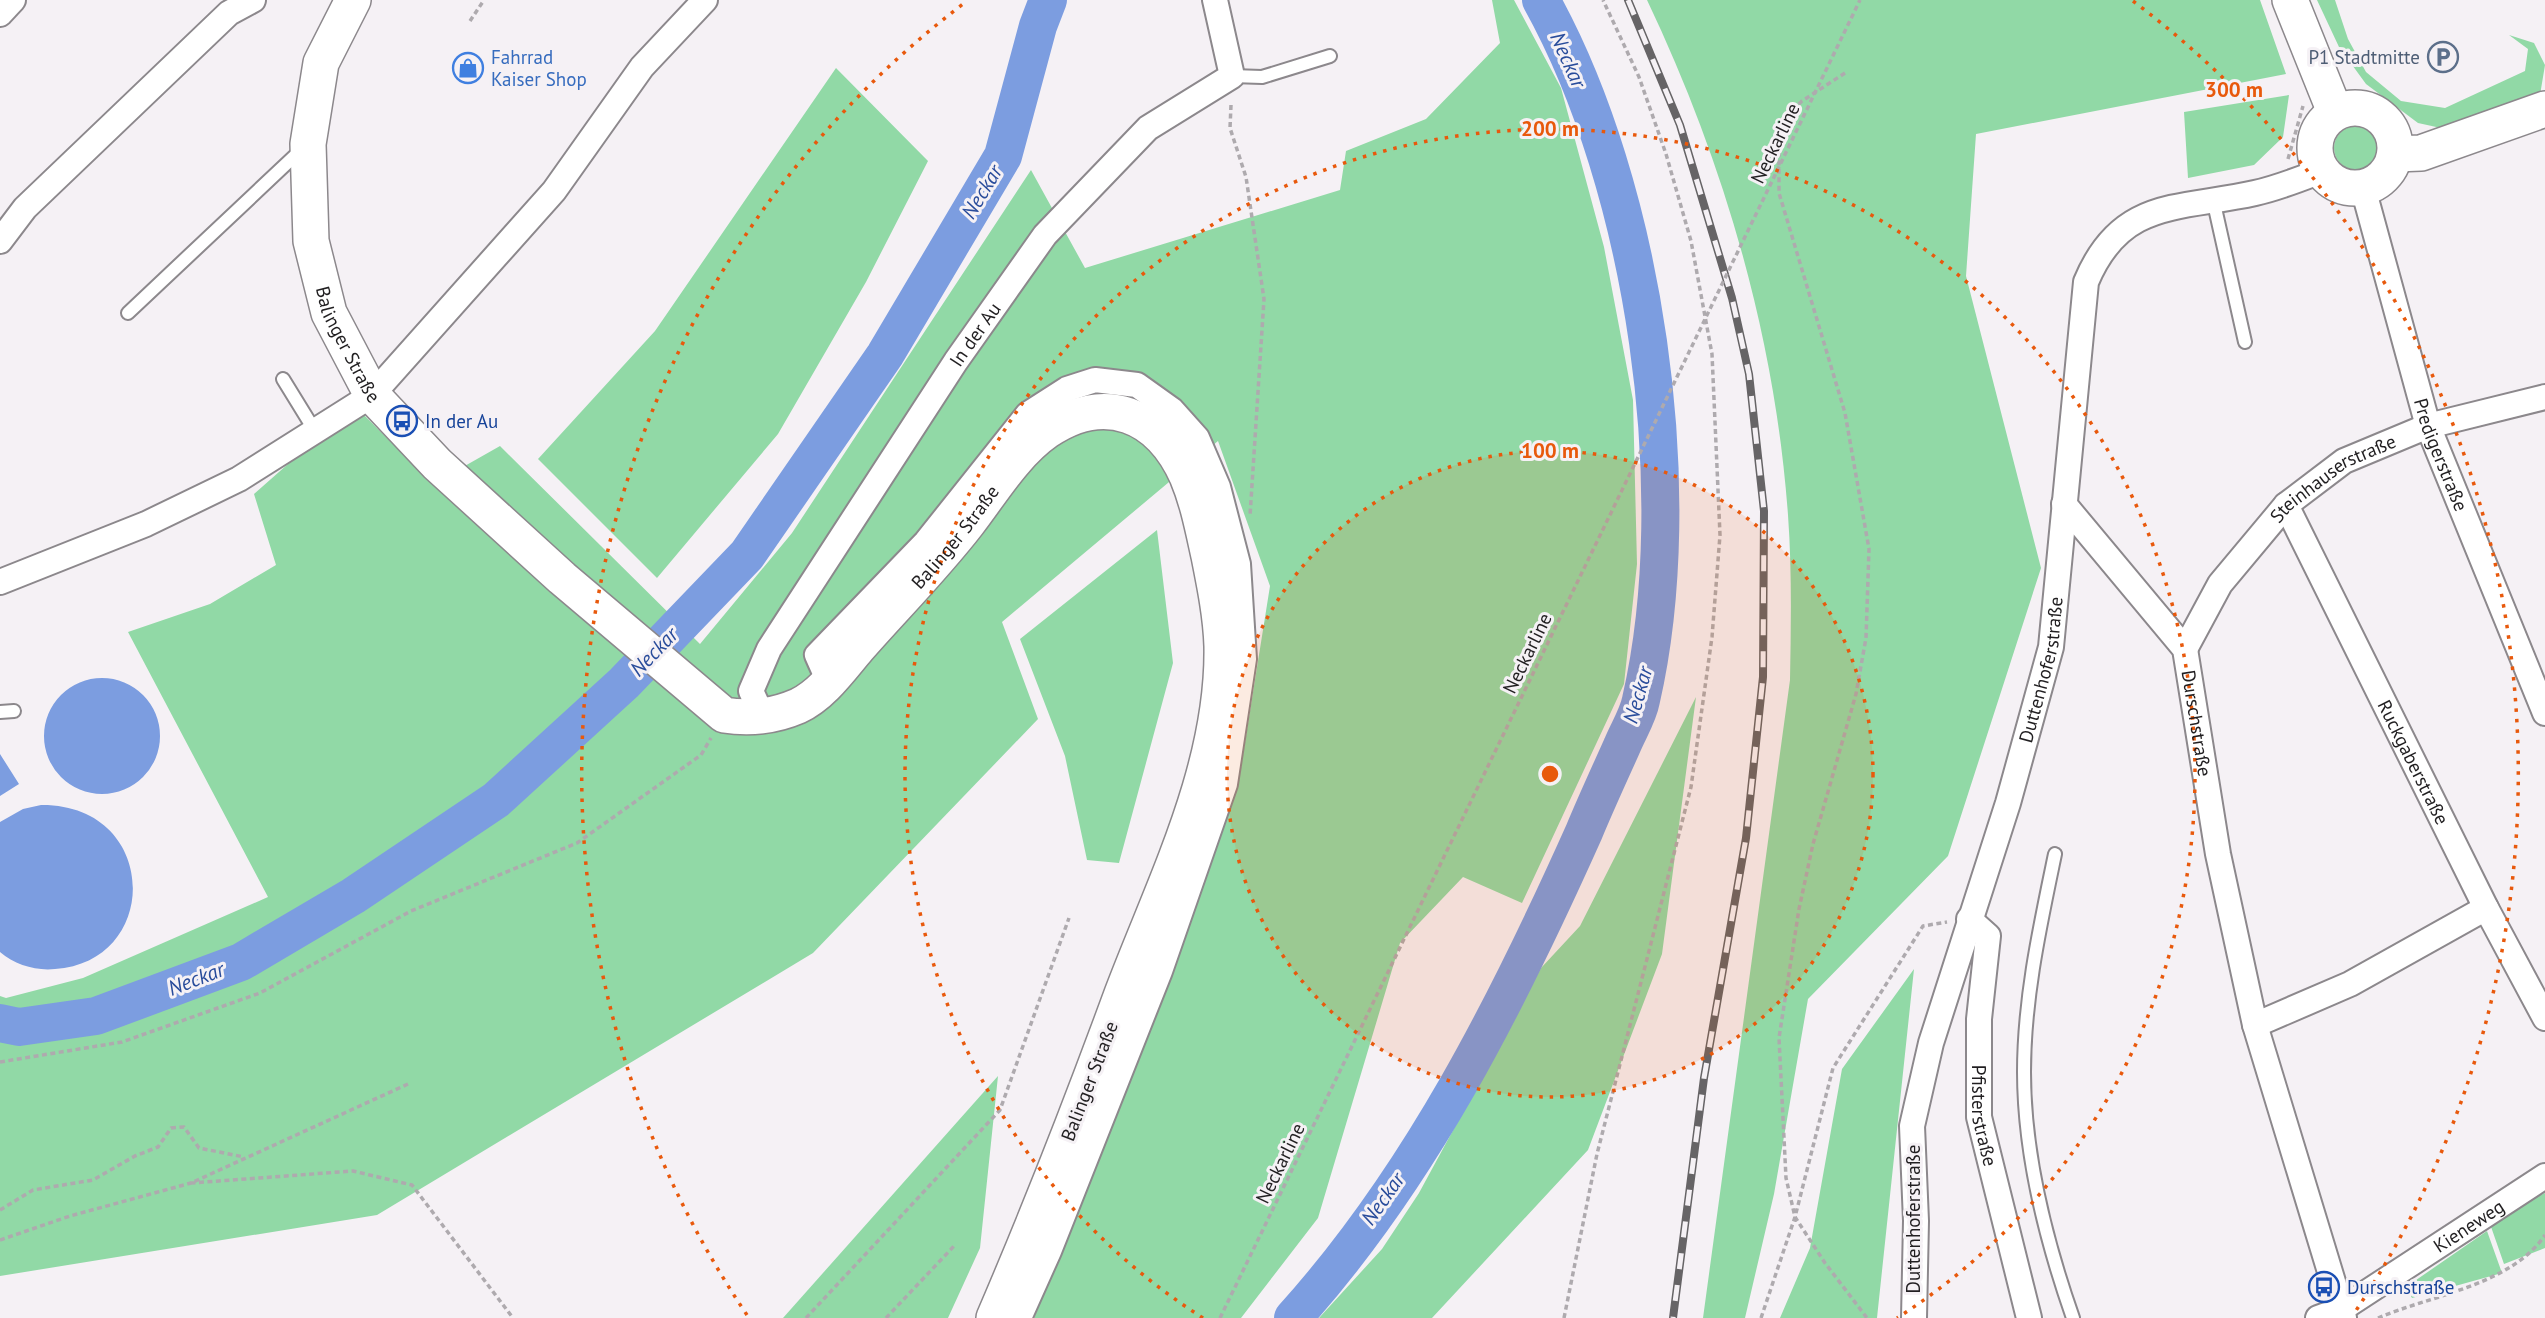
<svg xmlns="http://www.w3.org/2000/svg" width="2545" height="1318" font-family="'PT Sans',sans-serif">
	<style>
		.green { fill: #91d9a6 }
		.water { fill: #7c9de0 }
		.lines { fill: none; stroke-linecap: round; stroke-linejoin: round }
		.river { stroke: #7c9de0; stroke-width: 38 }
		.lane-casing { stroke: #8c888c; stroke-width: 16 }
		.street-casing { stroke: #8c888c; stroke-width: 28 }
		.secondary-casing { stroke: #8c888c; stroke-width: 38 }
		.path { stroke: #aeaaae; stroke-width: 3.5; stroke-dasharray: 5 3.5; stroke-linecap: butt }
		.lane { stroke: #fff; stroke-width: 12 }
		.street { stroke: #fff; stroke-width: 24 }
		.secondary { stroke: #fff; stroke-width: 35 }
		.rail-casing { stroke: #666466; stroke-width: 8 }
		.rail { stroke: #f5f1f5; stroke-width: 5; stroke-dasharray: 16; stroke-linecap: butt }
		.path-bridge { stroke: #aeaaae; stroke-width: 3.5; stroke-dasharray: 5 3.5; stroke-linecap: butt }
		.ring { fill: none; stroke: #e8590c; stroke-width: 3.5; stroke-dasharray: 3.5 7 }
		.labels { text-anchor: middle; stroke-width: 6; stroke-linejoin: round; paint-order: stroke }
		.shop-label { font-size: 19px; fill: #366cbe; stroke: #f5f1f5; text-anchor: start }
		.service-label { font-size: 19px; fill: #4e5e75; stroke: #f5f1f5; text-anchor: end }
		.street-label { font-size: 19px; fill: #211f21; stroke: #f5f1f5 }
		.transit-label { font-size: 19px; fill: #164399; stroke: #f5f1f5; text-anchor: start }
		.water-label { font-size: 21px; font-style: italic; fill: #294c9b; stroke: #f5f1f5 }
		.centre { fill: #e8590c; stroke: #f5f1f5; stroke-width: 3.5 }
		.ring-label { font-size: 21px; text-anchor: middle; font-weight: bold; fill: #e8590c; stroke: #f5f1f5; stroke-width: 6; stroke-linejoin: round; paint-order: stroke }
	</style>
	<rect width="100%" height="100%" fill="#f5f1f5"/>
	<path class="green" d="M1492 0H1514L1561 88 1604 247 1633 400 1637 564 1624 684 1522 903 1463 877 1400 943 1318 1218 1241 1318H1034L1072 1225 1239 780 1270 586 1218 441 1002 622 1038 719 813 953 377 1215 0 1276V996L6 998 83 978 268 897 128 632 210 604 276 565 254 494 330 427 361 412 433 484 500 446 700 644 792 533 1031 170 1085 268 1340 190 1346 151 1426 119 1500 43Z
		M1647 0H2260L2286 74 1976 134 1966 276 2041 568 1948 856 1808 999 1774 1194 1745 1318H1703L1790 680C1791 625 1792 570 1788 515 1775 336 1724 162 1647 0Z
		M2317 0H2335L2348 39 2366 72 2401 101 2445 108 2525 71 2528 49 2509 35 2534 43 2545 65 2540 95 2450 130 2418 123 2366 84 2339 47Z
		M836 68 928 161 866 282 778 434 657 578 538 459 655 331Z
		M2289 95 2283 137 2254 165 2188 178 2184 112Z
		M2334 148a22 22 0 1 1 44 0a22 22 0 1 1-44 0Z
		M1157 530 1173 663 1119 863 1087 860 1065 756 1020 639Z
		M1696 697 1662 954 1588 1150 1432 1318H1319L1382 1249 1419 1193 1541 968 1580 926Z
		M1914 969 1877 1318H1780L1810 1248 1842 1069Z
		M998 1076 980 1248 948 1318H783Z
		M2545 1193V1248L2504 1264 2489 1221Z
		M2487 1231 2502 1273 2412 1298 2406 1287Z"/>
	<path class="water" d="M44 736a58 58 0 1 1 116 0a58 58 0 1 1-116 0Z
		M0 754 19 784 0 796Z
		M41 805C160 804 162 962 55 969 36 971 15 965 0 952V822L23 809Z"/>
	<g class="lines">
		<path class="river" d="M0 1023 19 1027 96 1016 241 962 353 896 496 800 624 683 747 555 885 355 1003 156 1038 26 1048 0
			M1293 1318C1420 1177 1507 1004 1584 832 1596 803 1609 775 1622 746 1628 731 1638 716 1641 700 1689 491 1645 187 1541 0"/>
		<g class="lane-casing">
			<path id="lane" d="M1232 76 1262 77 1330 56
				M2213 199 2245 342
				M128 313 301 150
				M283 379 315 431
				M0 712 14 711
				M2055 854C2040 926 2024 998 2024 1072 2024 1154 2046 1241 2073 1318"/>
		</g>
		<g class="street-casing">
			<g id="street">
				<path d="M0 14 13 0"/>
				<path id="s1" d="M2363 188 2428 426 2545 713"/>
				<path d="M0 241 25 208 229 13 253 0"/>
				<path id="s2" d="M2064 504 2185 649 2218 854 2255 1025 2344 1318"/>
				<path id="s3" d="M2286 505 2486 908 2545 1018"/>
				<path d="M0 582 146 524 239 479 372 395 554 191 642 67 705 0"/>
				<path id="s4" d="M2185 649 2220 584 2286 505 2344 461 2428 426 2545 397"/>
				<path d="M829 682 817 655 926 542 1028 414 1067 389 1095 380 1137 385 1172 410 1197 438 1218 487 1238 564 1244 659 1225 784 1160 971 1049 1251 1019 1318"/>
				<path id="s5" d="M762 715 751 691 769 649 956 361 1045 235 1148 128 1232 76 1215 0"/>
				<path id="s6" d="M1969 919 1988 936 1979 1019V1117L2029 1318"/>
				<path d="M2255 1025 2350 984 2486 908"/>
				<path id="s7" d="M1914 1318 1916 1221 1912 1126 1931 1043 2008 803 2051 647 2086 282C2121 198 2179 210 2255 193 2278 188 2300 179 2321 171"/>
				<path id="s8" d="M2318 1318 2340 1310 2545 1176"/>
			</g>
		</g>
		<g class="secondary-casing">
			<g id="secondary">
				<path id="s9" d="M353 0 321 63 308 144 311 241 329 313 372 395 437 464 562 578 724 715C749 719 775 716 798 706 822 695 841 668 858 648 894 607 934 567 968 523 992 492 1014 454 1047 431 1105 392 1159 414 1187 476 1198 502 1203 529 1209 556 1215 586 1221 616 1222 646 1224 768 1164 883 1122 994 1082 1103 1040 1211 994 1318"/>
				<path d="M2290 0 2335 112"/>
				<circle cx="2355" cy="148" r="40"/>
				<path d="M2395 154 2421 153 2545 109"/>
			</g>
		</g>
		<path class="path" d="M470 21 484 0
			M1845 73 1802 101 1783 119 1779 144V193L1845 413 1869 549 1866 638 1856 694 1813 844 1799 909 1779 1038 1786 1178 1795 1217 1825 1263 1867 1318
			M1231 105 1230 128 1246 177 1264 299 1250 516
			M2288 159 2303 106
			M0 1062 122 1042 260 993 411 911 577 843 701 755 711 738
			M408 1084 191 1183 353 1171 412 1185 513 1318
			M0 1210 33 1190 93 1180 135 1156 158 1147 171 1128 184 1127 199 1148 244 1157
			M0 1240 70 1216 191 1183
			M806 1318 1000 1110 1069 918
			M886 1318 955 1245
			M1564 1318 1597 1154 1691 787 1712 637 1720 535 1712 354 1691 241 1666 154 1639 77 1603 0
			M1761 1318 1795 1217 1833 1068 1923 926 1947 922
			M2378 1318C2432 1295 2511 1285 2545 1235"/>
		<use href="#lane" class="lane"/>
		<use href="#street" class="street"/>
		<use href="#secondary" class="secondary"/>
		<g class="rail-casing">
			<path id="rail" d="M1628 0 1680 125 1732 298 1749 374 1764 511 1763 677 1746 838 1704 1078 1673 1318"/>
		</g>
		<use href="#rail" class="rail"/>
		<path class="path-bridge" d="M1220 1318 1860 0"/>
	</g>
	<circle cx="1550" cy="774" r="323" fill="#e8590c" fill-opacity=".12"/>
	<g class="ring">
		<circle cx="1550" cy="774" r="323"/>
		<path d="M1203 1318A645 645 0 1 1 1897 1318"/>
		<path d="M747 1315A968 968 0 0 1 967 1M2133 1A968 968 0 0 1 2353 1315"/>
	</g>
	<defs>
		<g id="parking-ring" transform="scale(1.575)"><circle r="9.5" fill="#f5f1f5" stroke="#5c6f8a" stroke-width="1.5"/><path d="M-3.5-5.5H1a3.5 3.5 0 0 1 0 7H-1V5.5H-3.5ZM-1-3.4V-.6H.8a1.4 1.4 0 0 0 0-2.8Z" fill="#5c6f8a"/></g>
		<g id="shop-ring" transform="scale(1.575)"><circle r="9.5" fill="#f5f1f5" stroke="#3f7fe0" stroke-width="1.5"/><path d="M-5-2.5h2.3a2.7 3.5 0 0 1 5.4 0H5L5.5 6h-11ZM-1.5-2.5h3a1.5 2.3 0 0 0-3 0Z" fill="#3f7fe0"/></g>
		<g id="bus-ring" transform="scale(1.575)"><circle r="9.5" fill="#f5f1f5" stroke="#1a4fb4" stroke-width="1.5"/><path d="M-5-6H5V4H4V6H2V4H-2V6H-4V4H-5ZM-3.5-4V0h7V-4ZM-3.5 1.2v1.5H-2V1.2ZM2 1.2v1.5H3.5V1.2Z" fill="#1a4fb4"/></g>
	</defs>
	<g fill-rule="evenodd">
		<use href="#parking-ring" x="2443" y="57"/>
		<use href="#shop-ring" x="468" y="68"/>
		<use href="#bus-ring" x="402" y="421"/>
		<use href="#bus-ring" x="2324" y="1287"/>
	</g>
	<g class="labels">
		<g class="shop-label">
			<text x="491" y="64">Fahrrad<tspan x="491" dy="22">Kaiser Shop</tspan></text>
		</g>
		<g class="service-label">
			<text x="2420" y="64">P1 Stadtmitte</text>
		</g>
		<g class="street-label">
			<text transform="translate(1775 143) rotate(-64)" y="7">Neckarline</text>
			<text dy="7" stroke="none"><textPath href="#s5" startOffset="448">In der Au</textPath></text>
			<text dy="7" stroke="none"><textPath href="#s9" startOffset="360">Balinger Straße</textPath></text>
			<text dy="7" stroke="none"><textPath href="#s1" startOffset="278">Predigerstraße</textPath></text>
			<text dy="7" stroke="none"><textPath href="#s4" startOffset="231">Steinhauserstraße</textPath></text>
			<text dy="7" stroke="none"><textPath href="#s9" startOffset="1200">Balinger Straße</textPath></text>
			<text transform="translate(1527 653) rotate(-64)" y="7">Neckarline</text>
			<text dy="7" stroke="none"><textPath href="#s7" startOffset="667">Duttenhoferstraße</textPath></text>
			<text dy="7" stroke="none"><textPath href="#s2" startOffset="264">Durschstraße</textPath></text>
			<text dy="7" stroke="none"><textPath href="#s3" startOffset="287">Ruckgaberstraße</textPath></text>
			<text transform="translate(1089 1081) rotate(-69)" y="7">Balinger Straße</text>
			<text dy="7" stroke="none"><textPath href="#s6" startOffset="206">Pfisterstraße</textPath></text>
			<text transform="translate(1280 1163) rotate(-64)" y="7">Neckarline</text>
			<text transform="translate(1913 1219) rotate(-90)" y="7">Duttenhoferstraße</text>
			<text dy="7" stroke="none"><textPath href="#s8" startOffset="177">Kieneweg</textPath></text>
		</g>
		<g class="transit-label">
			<text x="425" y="428">In der Au</text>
			<text x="2347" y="1294">Durschstraße</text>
		</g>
		<g class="water-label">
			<text transform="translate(1568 60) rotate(66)" y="7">Neckar</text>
			<text transform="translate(982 192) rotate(-59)" y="7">Neckar</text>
			<text transform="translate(654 652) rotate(-46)" y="7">Neckar</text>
			<text transform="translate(1638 695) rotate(-74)" y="7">Neckar</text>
			<text transform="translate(196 979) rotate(-21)" y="7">Neckar</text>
			<text transform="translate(1383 1199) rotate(-55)" y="7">Neckar</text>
		</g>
	</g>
	<circle cx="1550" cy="774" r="10" class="centre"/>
	<g class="ring-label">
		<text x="2234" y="97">300 m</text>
		<text x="1550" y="136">200 m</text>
		<text x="1550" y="458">100 m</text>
	</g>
</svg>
